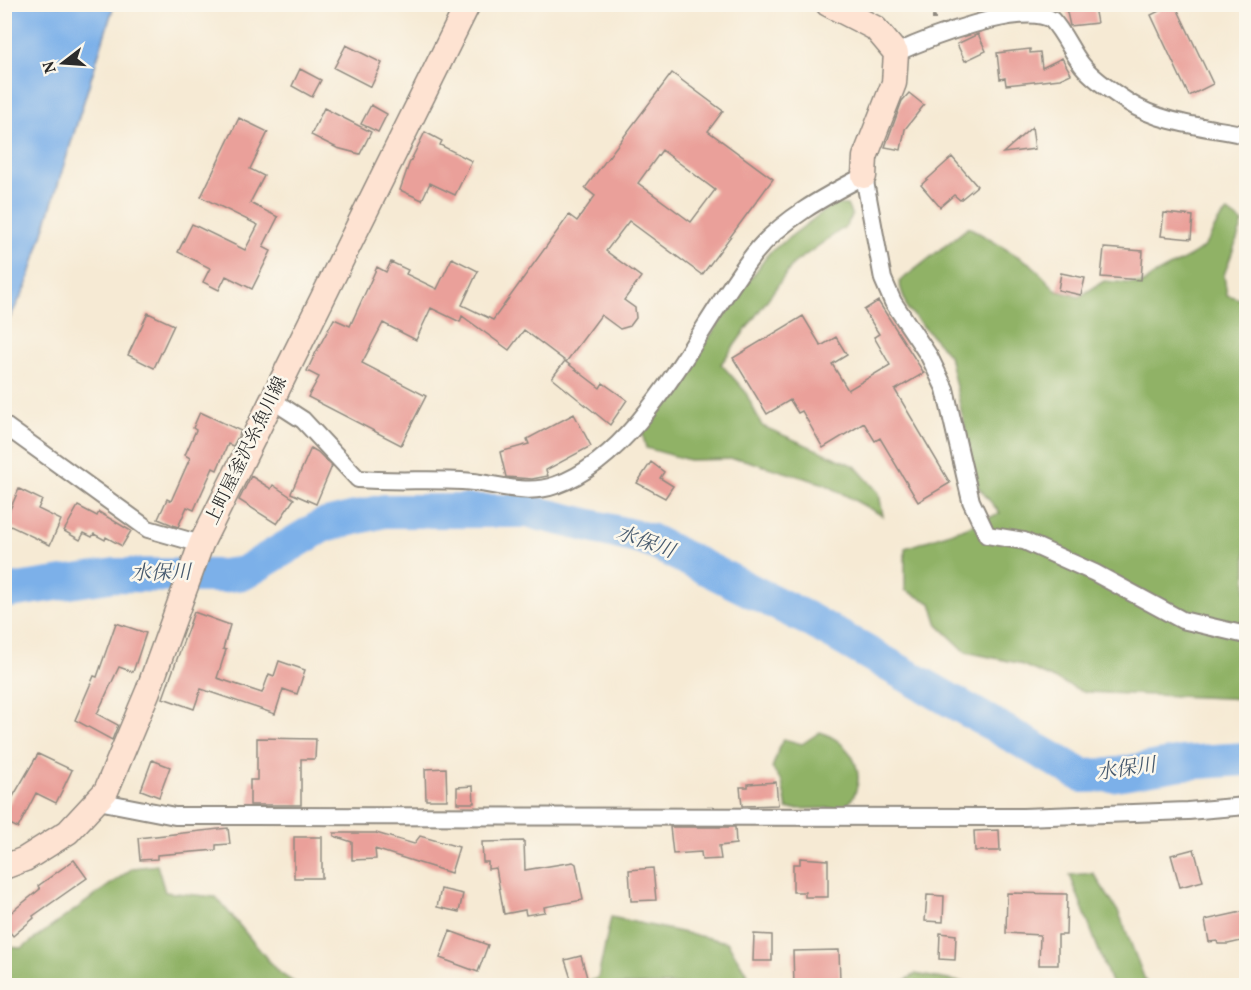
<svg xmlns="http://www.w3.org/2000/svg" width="1251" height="990" viewBox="0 0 1251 990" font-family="Vollkorn,'Noto Serif JP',serif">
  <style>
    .forest { fill: #90b266; stroke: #5e6e48; stroke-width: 1.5 }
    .water { fill: #7cb0e9; stroke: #546e8a; stroke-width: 1.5 }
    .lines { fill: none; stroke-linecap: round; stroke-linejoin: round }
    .river { stroke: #7cb0e9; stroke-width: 34 }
    .building { fill: #eaa09a; fill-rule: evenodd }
    .street-casing { stroke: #908a80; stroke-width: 20 }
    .secondary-casing { stroke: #908a80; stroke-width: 27 }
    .path { stroke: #908a80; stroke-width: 4; stroke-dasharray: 4.5 4.5; stroke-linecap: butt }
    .street { stroke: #fff; stroke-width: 16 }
    .secondary { stroke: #fee3d2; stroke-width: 24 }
    .labels { text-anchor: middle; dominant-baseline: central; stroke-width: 5; stroke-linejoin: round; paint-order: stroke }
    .street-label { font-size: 18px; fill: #2b2b2b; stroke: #fbf7ec }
    .water-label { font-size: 20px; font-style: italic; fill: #475a6e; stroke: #fbf7ec }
  </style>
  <rect width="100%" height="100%" fill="#fbf7ec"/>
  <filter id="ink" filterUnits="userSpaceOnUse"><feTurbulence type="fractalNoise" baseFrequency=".0167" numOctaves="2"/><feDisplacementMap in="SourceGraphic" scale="12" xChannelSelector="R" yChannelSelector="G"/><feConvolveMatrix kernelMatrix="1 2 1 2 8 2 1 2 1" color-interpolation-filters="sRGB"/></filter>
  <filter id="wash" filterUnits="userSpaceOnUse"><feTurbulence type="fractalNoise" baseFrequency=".008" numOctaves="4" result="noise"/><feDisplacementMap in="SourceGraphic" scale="24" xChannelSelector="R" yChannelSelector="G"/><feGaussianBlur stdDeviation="1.35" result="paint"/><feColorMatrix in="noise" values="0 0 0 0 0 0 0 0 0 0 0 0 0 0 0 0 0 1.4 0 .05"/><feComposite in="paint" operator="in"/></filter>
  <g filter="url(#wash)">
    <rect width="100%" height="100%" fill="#f6ead4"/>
    <!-- forest -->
    <path class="forest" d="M833,204L847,205L852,216L846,226L793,264L721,364L745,391L762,426L855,466L879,493L883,516L825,484L741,459L689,460L646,448L642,432L769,253Z
      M1228,212L1243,223L1224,275L1227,295L1246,301V603L1237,642L1246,645V699L1084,692L1018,663L966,652L938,625L931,603L905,590V548L965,528L1000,513L978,487L949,355L907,308L899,282L969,227L1031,264L1057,291L1079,297L1104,281L1142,284C1159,268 1182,264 1200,250C1213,240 1213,221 1228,212Z
      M820,732C854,743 872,779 845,808L787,809L782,782L772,768L783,739L802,744Z
      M157,865L165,892L216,897L278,972L298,985H5V947L22,948L133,868Z
      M1093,873L1119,913L1147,985H1112L1070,875Z
      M611,917L727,942L753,983L760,985H580L598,978Z
      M915,974L977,985H898Z"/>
    <!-- water -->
    <path class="water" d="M5,4L114,5L26,287L5,327Z"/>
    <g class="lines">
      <!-- river -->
      <path class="river" d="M4,592L115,575L222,576L244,573L322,526L384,511H528L649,540L810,620L1083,776L1110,775L1182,763L1246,759"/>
    </g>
    <g id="blocks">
      <!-- building -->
      <path class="building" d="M1065,4H1080L1081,8L1094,7L1097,23L1070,26Z
        M1157,4H1175L1213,84L1189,96L1151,15L1159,11Z
        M978,34L986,51L965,61L957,44Z
        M346,45L382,63L371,87L334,68Z
        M1030,49V53L1040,52L1042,68L1062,58L1071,74L1060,79L1006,85L1005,78L1000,79L997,53Z
        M300,69L321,80L312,97L292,86Z
        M672,73L723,111L708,131L773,179L702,275L629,221L606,251L641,277L624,300L635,308L636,318L630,326L620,329L601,315L566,362L600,388L603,383L627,400L610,425L552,378L565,361L524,330L509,350L462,316L460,322L431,308L416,340L383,323L362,363L426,396L401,445L308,397L319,377L307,371L315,354L334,319L350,326L377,267L386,272L391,262L408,270L406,274L437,289L452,258L478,271L462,305L493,320L569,215L577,221L595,196L585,188ZM662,150L715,190L691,222L638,183Z
        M909,93L924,105L905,129L901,150L885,147L902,101Z
        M371,105L387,114L378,132L361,124Z
        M324,108L371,132L360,154L337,148L311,135Z
        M239,118L268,132L250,169L264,176L250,203L278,217L263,247L271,251L252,289L226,276L219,290L203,282L210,268L178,252L192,224L245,250L258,225L201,197Z
        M1032,127L1035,149L1003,153Z
        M425,132L442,141L440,145L472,161L455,195L430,183L422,200L400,190L409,164Z
        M952,157L977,186L960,200L954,195L940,207L921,185Z
        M1164,213L1193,216L1191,239L1161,236Z
        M1104,248L1143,251L1141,280L1101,277Z
        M1061,273L1085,278L1081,295L1058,290Z
        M878,301L924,373L895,390L950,483L918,502L880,438L875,441L864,423L823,448L802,411L798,413L790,400L767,414L733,358L803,316L821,346L836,337L847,355L832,364L848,390L890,365L874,337L879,334L864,310Z
        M148,313L174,325L154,368L128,355Z
        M200,412L241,431L233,446L228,444L217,470L213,468L194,510L187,507L178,527L158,519L167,499L171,501L190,458L185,455L196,430L193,428Z
        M574,414L591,446L546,470L548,476L532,479L506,477L500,452L529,444L527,439Z
        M311,448L318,452L332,466L316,504L291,493Z
        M651,462L664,472L660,478L673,486L665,498L637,483Z
        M251,476L271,489L273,485L294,499L277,524L239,500Z
        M19,489L42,500L38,509L61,520L50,545L4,523Z
        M78,506L97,516L99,512L131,531L122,546L106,537L105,540L94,534L92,537L84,533L80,540L64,531Z
        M194,612L230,625L223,649L226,650L217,678L262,693L269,674L274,676L279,661L305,670L297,694L283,689L275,714L201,689L194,709L163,698Z
        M116,623L146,633L133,672L119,667L97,714L118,725L112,740L75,720L94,676L97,677Z
        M257,738L316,739L315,759H301V805H250V780H257Z
        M38,754L72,770L56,803L36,793L18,828L4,821V812Z
        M152,760L170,767L159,797L141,790Z
        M446,768L447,800H426L425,769Z
        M776,782L778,805L742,806L740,787H748V784Z
        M473,786L474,803H457V787Z
        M670,827H735L736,844L719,846L721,859L702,860L701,852L673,854Z
        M228,828L230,844L216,845V850L157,855V859L140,860L138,838Z
        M999,830L1000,851H975L974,831Z
        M334,833H376L414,844L420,836L459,847L451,873L375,849L376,859L352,860V842L334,836Z
        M294,837H322V878H294Z
        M524,841L525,870L573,862L576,864L583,900L544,907L545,912L526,915L525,910L504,914L496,868L488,869V862H483L482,842Z
        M1194,849L1203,881L1180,887L1171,855Z
        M800,858L828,860V897H805V892H793V864H800Z
        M74,860L87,878L33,916L34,918L13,936L4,925V918L40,889L38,886Z
        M653,868L656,900L631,901L629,870Z
        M441,889L463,894L459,912L437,907Z
        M1007,893L1067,894L1066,935H1058V965H1039L1040,935L1006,933Z
        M927,895L944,896L943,922L925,921Z
        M1246,911V940L1228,944H1218L1217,941L1209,942L1205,920Z
        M450,931L488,945L478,972L440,958Z
        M940,933L956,935L955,960L939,959Z
        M754,934L772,935V961H753Z
        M839,950L840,981L826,982V986H794L793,951Z
        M581,956L588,981L573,985L565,960Z"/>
    </g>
  </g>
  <g filter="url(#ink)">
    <use href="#blocks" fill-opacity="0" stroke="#908a80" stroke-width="1.5"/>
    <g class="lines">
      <!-- street casing -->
      <g class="street-casing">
        <path id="street" d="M896,53C926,39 1025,0 1052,20C1064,33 1071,51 1082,65C1093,79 1114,93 1128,102C1161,124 1209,127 1246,135
          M272,400L303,420L358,479C393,482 427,479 462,481C494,482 524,497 556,485C643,455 699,324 754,254C781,220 825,196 864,176L883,279L893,302L929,356L945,389L971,501L987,535L1024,541L1095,573L1182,620L1246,635
          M4,425L148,529L201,544
          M98,801L175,816L1023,817L1188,811L1246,806"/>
      </g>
      <!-- secondary casing -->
      <g class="secondary-casing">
        <path id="secondary" d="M828,4L875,28L896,53L894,83L865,157L864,176
          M4,867L25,859L68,832L106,791L148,691L201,544L468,4"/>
      </g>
      <!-- path -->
      <path class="path" d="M934,20V11L939,4"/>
      <!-- street -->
      <use href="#street" class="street"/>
      <!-- secondary -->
      <use href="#secondary" class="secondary"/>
    </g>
  </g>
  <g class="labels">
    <!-- street labels -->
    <g class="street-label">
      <text transform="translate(247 451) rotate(-64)">上町屋釜沢糸魚川線</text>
    </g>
    <!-- water labels -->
    <g class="water-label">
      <text transform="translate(645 543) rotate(20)">水保川</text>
      <text transform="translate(161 574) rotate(-1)">水保川</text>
      <text transform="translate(1126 770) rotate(-8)">水保川</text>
    </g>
  </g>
  <!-- margin -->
  <rect width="1251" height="990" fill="none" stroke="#fbf7ec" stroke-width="24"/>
  <!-- north arrow -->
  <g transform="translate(63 63) rotate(253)" stroke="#fbf7ec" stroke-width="4.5" paint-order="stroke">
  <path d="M0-4.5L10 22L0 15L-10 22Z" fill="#2b2b2b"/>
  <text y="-9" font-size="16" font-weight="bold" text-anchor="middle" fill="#2b2b2b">N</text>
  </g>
</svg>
